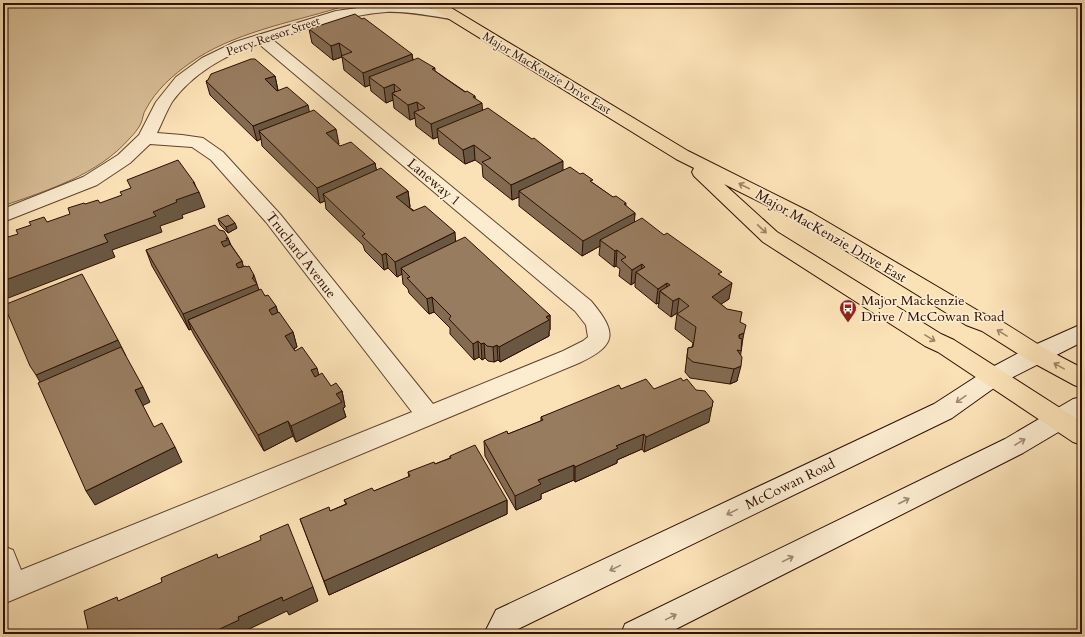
<svg xmlns="http://www.w3.org/2000/svg" width="1085" height="637" viewBox="0 0 1085 637" font-family="Cardo,serif">
  <style>
    .green { fill: #d8be97; stroke: #82664c }
    .lines { fill: none; stroke-linecap: round; stroke-linejoin: round }
    .minor-casing { stroke: #60432e; stroke-width: 2 }
    .secondary-casing { stroke: #2d0e00; stroke-width: 2 }
    .primary-casing { stroke: #2d0e00; stroke-width: 2 }
    .minor { fill: #fcecd0; fill-rule: evenodd }
    .secondary { fill: #fcecd0; fill-rule: evenodd }
    .primary { fill: #fbe2b6; fill-rule: evenodd }
    .wall { fill: #836b52; stroke: #2d0e00 }
    .shaded-wall { fill: #6a5742; stroke: #2d0e00 }
    .building { fill: #987c5f; stroke: #2d0e00 }
    .oneway { stroke: #9e8364 }
    .oneway2 { stroke: #9f8872 }
    .labels { text-anchor: middle; dominant-baseline: central; stroke-width: 3.5; stroke-linejoin: round; paint-order: stroke }
    .far-street-label { font-size: 12px; fill: #2d0e00; stroke: #fcecd0 }
    .street-label { font-size: 14px; fill: #2d0e00; stroke: #fcecd0 }
    .poi-label { font-size: 14px; fill: #2d0e00; stroke: #fcecd0; text-anchor: start }
  </style>
  <rect width="100%" height="100%" fill="#fbe2b6"/>
  <filter id="stains"><feTurbulence type="fractalNoise" baseFrequency=".005" numOctaves="4"/><feColorMatrix values="0 0 0 0 .2 0 0 0 0 .09 0 0 0 0 .02 0 0 0 .5 -.17"/></filter>
  <radialGradient id="worn" r=".72"><stop offset=".6" stop-color="#630" stop-opacity="0"/><stop offset="1" stop-color="#630" stop-opacity=".3"/></radialGradient>
  <!-- green -->
  <path class="green" d="M3,3H349L338,8C289,23 232,33 190,63C173,75 156,90 146,109C143,113 143,119 141,123C139,128 134,134 130,138C98,175 48,190 3,206Z"/>
  <g class="lines">
    <!-- minor casing -->
    <g class="minor-casing">
      <path id="minor" d="M387,4L408,5L451,11L456,12L458,15L456,18L451,19C430,16 408,11 386,12C347,15 310,28 273,40L591,301C617,332 618,345 579,363L3,604V546L13,550L21,570L412,412L266,222L211,160L192,147L150,144L130,163L97,185L3,222V209L83,177L118,155L139,135L156,102L176,77L202,58L235,42L336,11ZM259,44L575,311L586,325L588,337L583,341L563,351L433,404L280,214L223,152L203,138L182,135L157,133C162,123 166,112 172,102C192,74 226,54 259,44Z"/>
    </g>
    <!-- secondary casing -->
    <g class="secondary-casing">
      <path id="secondary" d="M1082,324V342L1001,383L952,418L516,630L514,634H484L496,610L934,404L985,371L1028,348Z
        M1082,397V418L1023,453L666,634H621L625,624L1005,439L1073,399Z"/>
    </g>
    <!-- primary casing -->
    <g class="primary-casing">
      <path id="primary" d="M426,3H443L688,151L812,213L982,313L998,319L1044,348L1082,368V388L1074,385L1028,360L982,331L966,325L798,221L724,184L777,232L941,334L954,340L1082,422V445L1073,442L938,352L925,346L763,242L694,176L692,172L694,168L676,159L428,6Z"/>
    </g>
    <!-- minor -->
    <use href="#minor" class="minor"/>
    <!-- secondary -->
    <use href="#secondary" class="secondary"/>
    <!-- primary -->
    <use href="#primary" class="primary"/>
  </g>
  <!-- wall -->
  <path class="wall" d="M309,29L412,54L413,60L435,68V71L476,99L482,110L563,170L593,183L635,213L634,222L664,235L721,276L729,299L721,304L740,322L742,345L737,381L730,384L690,378L685,372L688,348L692,347L693,343L675,329L677,314V313L671,317L658,307L659,303L656,304L635,287V282L631,285L619,276L620,269L616,266L614,267L599,255L600,246L582,256L519,206V197L512,200L483,177L482,165L475,160L465,164L439,144L438,137L433,139L416,126L415,118L410,120L394,108L393,100L386,103L371,91L370,85L365,87L344,70L342,57L333,60L312,43Z
    M275,76L278,90L309,112L340,146L375,163L376,170L408,191L410,207H409L456,241L550,315V330L549,331V336L500,362L498,360L494,362L488,361L485,358L482,360L479,357L474,360L450,334V328L434,312L429,314L409,293L408,289L403,284L402,274L397,277L388,268L384,270L365,251L363,245L326,209L325,201L320,203L262,146L261,139L257,141L210,95L206,81Z
    M218,219L237,228L228,233L220,225Z
    M219,230L228,238L231,245L242,261L243,267L259,290L276,306L278,313L293,332L297,347L294,349L295,351L319,375L331,386L342,391L345,407L343,408L346,417L296,442L293,436L264,451L194,335L191,329L189,330L152,266L146,250Z
    M621,389H654L709,422L644,452L642,449L617,460V463L575,482L574,480L541,494V499L516,510L485,456L484,441L508,434L541,421V417Z
    M450,456L507,500V514L329,595L300,519L330,511L346,504L344,500L374,491L409,477L408,472L435,464L450,458Z"/>
  <!-- shaded-wall -->
  <path class="shaded-wall" d="M339,43L342,57L333,60L331,46Z
    M412,54L414,68L369,77L370,85L365,87L363,73Z
    M275,76L278,91L269,94L265,79Z
    M394,84L395,96L392,93L393,100L386,103L384,88Z
    M475,96L476,105L482,103L483,118L437,129L438,137L433,139L431,124Z
    M417,102L419,115L414,112L415,118L410,120L408,105Z
    M308,105L311,120L259,131L261,139L257,141L253,126Z
    M336,129L339,144L329,148L326,133Z
    M474,145L475,160L465,164L463,150Z
    M563,161V176L519,191V197L512,200L511,185Z
    M375,163L378,178L323,194L325,201L320,203L317,188Z
    M193,182H194L198,192H199L205,207L182,215L183,218L160,226L162,232L112,250L115,257L3,300V281L104,235L176,200Z
    M408,191L410,207L399,212L396,197Z
    M626,203L625,218L635,213L634,228L600,240V246L582,256L583,241Z
    M235,223L237,228L228,233L226,227Z
    M455,232L456,247L401,268L402,274L397,277L395,262Z
    M226,238H228L233,253L226,258L221,242Z
    M617,250L616,266L614,267L615,251Z
    M386,253L388,268L384,270L382,255Z
    M242,261L246,277L240,279L236,264Z
    M642,264L641,275L636,272L635,282L631,285L632,270Z
    M253,275H254L259,290L188,320L191,329L189,330L183,314L252,278Z
    M667,283L666,296L660,291L659,303L656,304L658,289Z
    M732,283L729,299L709,312L712,297Z
    M432,297L434,312L429,314L427,299Z
    M679,298L677,313L671,317L673,301Z
    M276,306L280,322L273,325L269,310Z
    M550,315V330L549,331V336L500,362L499,347Z
    M293,332L297,347L289,351L285,336Z
    M744,333L741,349L736,350L739,335Z
    M118,340L126,356L45,391L36,375Z
    M478,341L479,357L474,360L473,344Z
    M484,343L485,358L482,360L481,344Z
    M497,345L498,360L494,362L493,347Z
    M741,366L737,381L730,384L734,369Z
    M317,368L321,383L315,386L311,370Z
    M143,387L150,402L142,406L135,390Z
    M342,391L345,407L343,408L346,417L296,442L291,426L336,394Z
    M713,401L709,422L644,452L646,437Z
    M288,421L293,436L264,451L258,435Z
    M644,434L642,449L617,460V463L575,482V467L616,446Z
    M175,447L182,462L95,505L86,491Z
    M574,465V480L541,494V499L516,510L515,496L538,480Z
    M507,500V514L329,595L324,581Z
    M313,587L318,601L289,615L287,611L245,631L246,634H209L238,617L282,597Z"/>
  <!-- building -->
  <path class="building" d="M355,14L362,19L364,18L412,54L363,73L341,56L352,52L339,43L331,46L309,29Z
    M418,58L435,68L432,69L465,92L467,91L475,96L473,97L482,103L431,124L414,112L425,108L417,102L408,105L392,93L401,90L394,84L384,88L369,77Z
    M251,59H255L275,76L265,79L277,91L287,87L308,105L253,126L206,81L208,80L211,74Z
    M488,108L532,139L534,138L563,161L511,185L482,162L491,158L474,145L463,150L437,129Z
    M314,110L336,129L326,133L340,146L351,142L375,163L317,188L259,131Z
    M178,160L194,182H193L199,192L176,200L177,202L153,212L156,216L104,235L108,242L3,281V236L7,234L8,237L18,234L16,230L31,225L29,222L44,217L47,222L70,214L68,208L84,203L85,204L98,200L100,203L122,195L120,192L131,188L127,180Z
    M570,167L580,174L583,173L593,180L590,181L613,197L616,196L626,203L624,204L635,213L583,241L519,191Z
    M381,168L408,191L396,197L413,211L425,206L455,232L395,262L386,253L382,255L362,236L365,234L323,194Z
    M228,215L235,223L226,227L218,219Z
    M642,218L664,235L667,233L722,272L718,274L732,283L712,297L727,309L742,312L740,322L746,325L744,333L739,335V338L742,339L741,351L737,350L742,357L741,366L734,369L693,362L687,357L688,348L693,347L696,327L677,314L689,306L679,298L673,301L660,291L670,285L667,283L658,289L636,272L645,267L642,264L632,270L621,260L626,257L617,250L615,251L600,240Z
    M215,225L219,230L224,231L228,238H226L227,240L221,242L224,247L230,244L242,261L236,264L238,268L246,266L247,267L249,266L254,275H253L254,277L252,278L257,284L183,314L146,250Z
    M465,237L550,315L546,317L549,320L499,347L497,345L493,347L487,346L484,343L481,344L478,341L473,344L449,319L451,316L432,297L427,299L407,278L410,277L401,268Z
    M82,274L118,340L36,375L30,366L4,305Z
    M261,289L265,296L268,295L276,306L269,310L272,315L279,312L293,332L285,336L295,351L302,347L317,368L311,370L315,377L322,373L331,386L336,383L342,391L336,394L342,402L291,426L288,421L258,435L188,320Z
    M121,347L143,387L135,390L154,427L162,423L175,447L86,491L38,383Z
    M681,378L683,381L687,379L696,390L705,391L713,401L712,407L646,437L644,434L616,446L618,448L575,467L574,465L538,480L541,484L515,496L484,441L507,431L508,434L543,420L541,417L619,385L621,389L646,379L654,389Z
    M475,445L507,500L324,581L300,519L329,507L330,511L347,504L344,500L372,488L374,491L410,476L408,472L434,462L435,464L451,458L450,456Z
    M288,524L313,587L283,601L282,597L238,617L239,620L209,634H89L84,611L117,597L118,601L162,582L161,578L217,554L218,558L261,540L260,536Z"/>
  <!-- one-way arrows -->
  <defs><path id="oneway-shaft" d="M-6 0H5M1.5-3L5.5 0L1.5 3" fill="none" stroke-width="1.6" stroke-linecap="round" stroke-linejoin="round"/></defs>
  <g class="oneway">
    <use href="#oneway-shaft" transform="translate(744 186) rotate(-153)"/>
    <use href="#oneway-shaft" transform="translate(762 229) rotate(43)"/>
    <use href="#oneway-shaft" transform="translate(1002 333) rotate(-148)"/>
    <use href="#oneway-shaft" transform="translate(930 338) rotate(31)"/>
    <use href="#oneway-shaft" transform="translate(1059 366) rotate(-151)"/>
  </g>
  <g class="oneway2">
    <use href="#oneway-shaft" transform="translate(961 399) rotate(145)"/>
    <use href="#oneway-shaft" transform="translate(1020 442) rotate(-31)"/>
    <use href="#oneway-shaft" transform="translate(904 501) rotate(-27)"/>
    <use href="#oneway-shaft" transform="translate(732 512) rotate(154)"/>
    <use href="#oneway-shaft" transform="translate(788 559) rotate(-26)"/>
    <use href="#oneway-shaft" transform="translate(615 568) rotate(154)"/>
    <use href="#oneway-shaft" transform="translate(671 617) rotate(-26)"/>
  </g>
  <!-- icons -->
  <defs>
    <g id="bus-pin" transform="scale(0.9)"><path d="M0 17L-7.5 6A9.5 9.5 0 1 1 7.5 6Z" fill="#8f2418" stroke="#fcecd0"/><path d="M-5-6H5V4H4V6H2V4H-2V6H-4V4H-5ZM-3.5-4V0h7V-4ZM-3.5 1.2v1.5H-2V1.2ZM2 1.2v1.5H3.5V1.2Z" fill="#fff"/></g>
  </defs>
  <g fill-rule="evenodd">
    <use href="#bus-pin" x="848" y="308"/>
  </g>
  <g class="labels">
    <!-- far-street labels -->
    <g class="far-street-label">
      <text transform="translate(273 36) rotate(-19)">Percy Reesor Street</text>
      <text transform="translate(547 73) rotate(31)">Major MacKenzie Drive East</text>
    </g>
    <!-- street labels -->
    <g class="street-label">
      <text transform="translate(434 182) rotate(40)">Laneway 1</text>
      <text transform="translate(831 236) rotate(30)">Major MacKenzie Drive East</text>
      <text transform="translate(301 255) rotate(52)">Truchard Avenue</text>
      <text transform="translate(790 484) rotate(-26)">McCowan Road</text>
    </g>
    <!-- poi labels -->
    <g class="poi-label">
      <text x="861" y="300">Major Mackenzie<tspan x="861" dy="16">Drive / McCowan Road</tspan></text>
    </g>
  </g>
  <!-- margin -->
  <rect width="1085" height="637" fill="none" stroke="#fbe2b6" stroke-width="16"/>
  <rect x="4" y="4" width="1077" height="629" fill="none" stroke="#2d0e00" stroke-width="2"/>
  <rect x="8" y="8" width="1069" height="621" fill="none" stroke="#2d0e00"/>
  <rect width="100%" height="100%" filter="url(#stains)"/>
  <rect width="100%" height="100%" fill="url(#worn)"/>
</svg>
